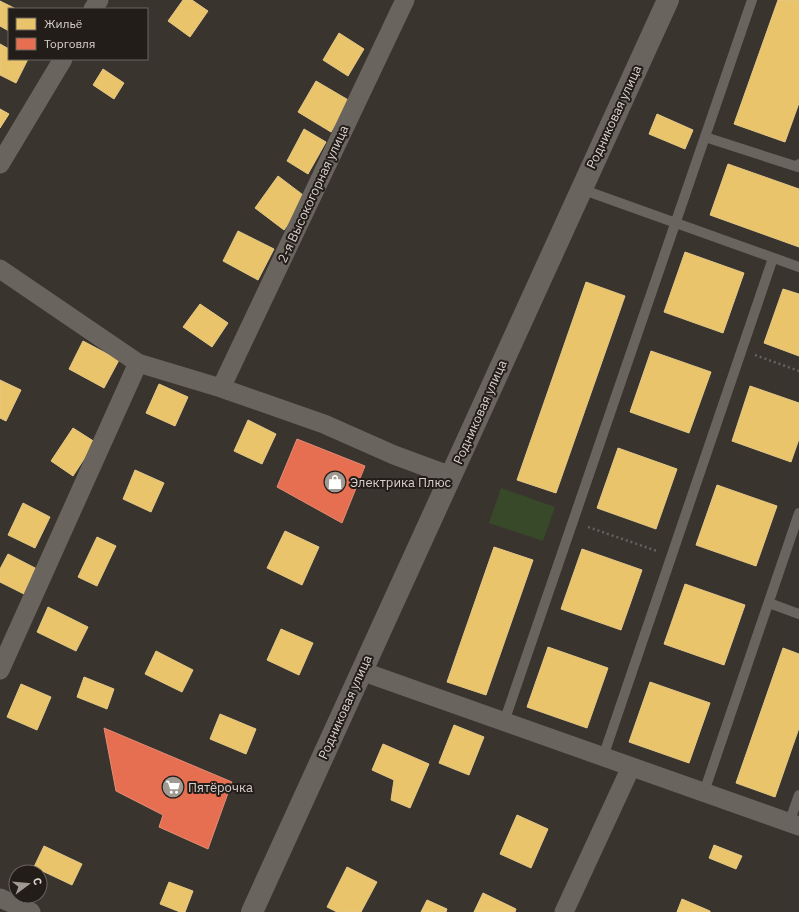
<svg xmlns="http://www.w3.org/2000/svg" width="799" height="912" viewBox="0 0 799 912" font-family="'IBM Plex Sans',sans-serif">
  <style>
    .green { fill: #384929 }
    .homes { fill: #e9c46a; stroke: #e4c887 }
    .shops { fill: #e76f51; stroke: #e28c75 }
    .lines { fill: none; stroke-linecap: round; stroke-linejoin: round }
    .path { stroke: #67625d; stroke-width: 2.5; stroke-dasharray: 2 3; stroke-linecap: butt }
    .service { stroke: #69645e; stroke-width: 10 }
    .minor { stroke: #69645e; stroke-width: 19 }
    .tertiary { stroke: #69645e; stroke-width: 22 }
    .labels { text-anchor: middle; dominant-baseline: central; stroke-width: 4; stroke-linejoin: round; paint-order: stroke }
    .street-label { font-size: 13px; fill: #d8d1ca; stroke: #221d18 }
    .poi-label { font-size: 13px; fill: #d8d1ca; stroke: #221d18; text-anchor: start }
  </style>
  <rect width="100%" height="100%" fill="#3a342e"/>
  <!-- green -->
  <path class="green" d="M501,488L555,507L543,541L489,523Z"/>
  <!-- homes -->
  <path class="homes" d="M183,0H192L208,11L190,37L168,21Z
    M778,0H799V103L785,142L734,124Z
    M0,1L16,9H9V31L0,26Z
    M339,33L364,49L348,76L323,60Z
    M0,44L9,49V59H28L16,83L0,75Z
    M103,69L124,83L114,99L93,85Z
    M316,81L350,101L331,132L298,112Z
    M0,109L9,114L0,128Z
    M657,114L693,130L685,149L649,134Z
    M304,129L326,142L308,174L287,161Z
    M728,164L799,189V247L710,215Z
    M278,176L307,198L284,230L255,208Z
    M238,231L274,249L258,280L223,261Z
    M685,252L744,273L723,333L664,312Z
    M586,282L625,296L556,493L517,480Z
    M783,289L799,294V356L764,343Z
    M200,304L228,323L212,347L183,327Z
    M83,341L119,360L104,388L69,369Z
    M651,351L711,372L689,433L630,412Z
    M0,380L21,390L6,421L0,418Z
    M159,384L188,397L175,426L146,413Z
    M750,386L799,403V439L791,462L732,441Z
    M248,420L276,434L262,464L234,451Z
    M73,428L95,442L73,476L51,461Z
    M618,448L677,469L656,529L597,508Z
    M135,470L164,483L151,512L123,499Z
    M717,485L777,506L756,566L696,545Z
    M23,503L50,517L35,548L8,535Z
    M285,531L319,547L302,585L267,568Z
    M97,537L116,546L97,586L78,577Z
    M494,547L533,560L486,695L447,682Z
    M582,549L642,570L621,630L561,609Z
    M8,554L37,569L24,594L0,582V569Z
    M685,584L745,605L724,665L664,644Z
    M48,607L88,627L76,651L37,632Z
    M281,629L313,643L299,675L267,660Z
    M548,647L608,668L587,728L527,707Z
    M783,648L799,654V728L775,797L736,783Z
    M156,651L193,670L182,692L145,674Z
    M84,677L114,689L107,709L77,697Z
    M650,682L710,703L689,763L629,742Z
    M21,684L51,697L37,730L7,717Z
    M220,714L256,729L246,754L210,739Z
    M454,725L484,737L469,775L439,763Z
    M383,744L429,764L410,808L391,800L394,780L372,770Z
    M517,815L548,829L531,868L500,854Z
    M714,845L742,856L736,869L709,858Z
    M44,846L82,864L72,885L34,867Z
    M347,867L377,882L361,912H337L327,907Z
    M169,882L193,891L185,912H180L160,904Z
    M483,893L516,909L515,912H474Z
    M682,899L710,911V912H677Z
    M427,900L447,909L446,912H421Z"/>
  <!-- shops -->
  <path class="shops" d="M297,439L365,466L342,523L277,487Z
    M104,728L232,782L208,849L159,827L163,815L116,791Z"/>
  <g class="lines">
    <!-- path -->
    <path class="path" d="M755,355L799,371
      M588,527L657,551"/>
    <!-- service -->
    <path class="service" d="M705,137L798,167L799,164
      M581,189L799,267
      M769,603L799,614
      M504,722L752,0
      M603,757L773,258
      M704,792L799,513
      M789,823L799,795"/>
    <!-- minor -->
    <path class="minor" d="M93,9L99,0
      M0,164L63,59
      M0,269L138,363L221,388L324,424L394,455L451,476
      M221,388L405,0
      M0,670L138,363
      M361,671L799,826
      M0,898L31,912
      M564,912L631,767"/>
    <!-- tertiary -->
    <path class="tertiary" d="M252,912L668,0"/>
  </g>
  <!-- icons -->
  <defs>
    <g id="shop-disc" transform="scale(1.15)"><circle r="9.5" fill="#a19a93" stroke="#221d18"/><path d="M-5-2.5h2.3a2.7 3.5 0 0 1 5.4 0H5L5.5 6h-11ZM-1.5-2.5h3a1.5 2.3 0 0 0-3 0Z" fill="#fff"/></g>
    <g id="supermarket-disc" transform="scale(1.15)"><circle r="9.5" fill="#a19a93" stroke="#221d18"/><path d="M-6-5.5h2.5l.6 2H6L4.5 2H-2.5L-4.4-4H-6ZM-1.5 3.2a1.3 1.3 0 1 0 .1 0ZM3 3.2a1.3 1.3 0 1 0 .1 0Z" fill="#fff"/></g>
  </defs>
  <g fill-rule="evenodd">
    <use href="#shop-disc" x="335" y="482"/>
    <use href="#supermarket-disc" x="173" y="787"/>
  </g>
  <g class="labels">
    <!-- street labels -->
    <g class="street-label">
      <text transform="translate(614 117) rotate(-65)">Родниковая улица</text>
      <text transform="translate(313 194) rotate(-65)">2-я Высокогорная улица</text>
      <text transform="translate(480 412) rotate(-66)">Родниковая улица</text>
      <text transform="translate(345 707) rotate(-66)">Родниковая улица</text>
    </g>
    <!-- poi labels -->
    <g class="poi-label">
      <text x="350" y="482">Электрика Плюс</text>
      <text x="188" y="787">Пятёрочка</text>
    </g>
  </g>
  <!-- legend -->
  <rect x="8" y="8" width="140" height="52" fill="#221d18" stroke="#6b655f"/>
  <rect x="16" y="18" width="20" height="12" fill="#e9c46a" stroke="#6b655f"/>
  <text x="44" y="28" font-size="12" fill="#d8d1ca">Жильё</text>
  <rect x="16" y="38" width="20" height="12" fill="#e76f51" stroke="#6b655f"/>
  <text x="44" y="48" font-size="12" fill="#d8d1ca">Торговля</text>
  <!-- north arrow -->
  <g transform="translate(28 884) rotate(74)"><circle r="19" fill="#221d18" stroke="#6b655f"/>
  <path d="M0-3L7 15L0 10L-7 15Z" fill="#a19a93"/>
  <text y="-6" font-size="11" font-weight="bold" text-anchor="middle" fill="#d8d1ca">С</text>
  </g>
</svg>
